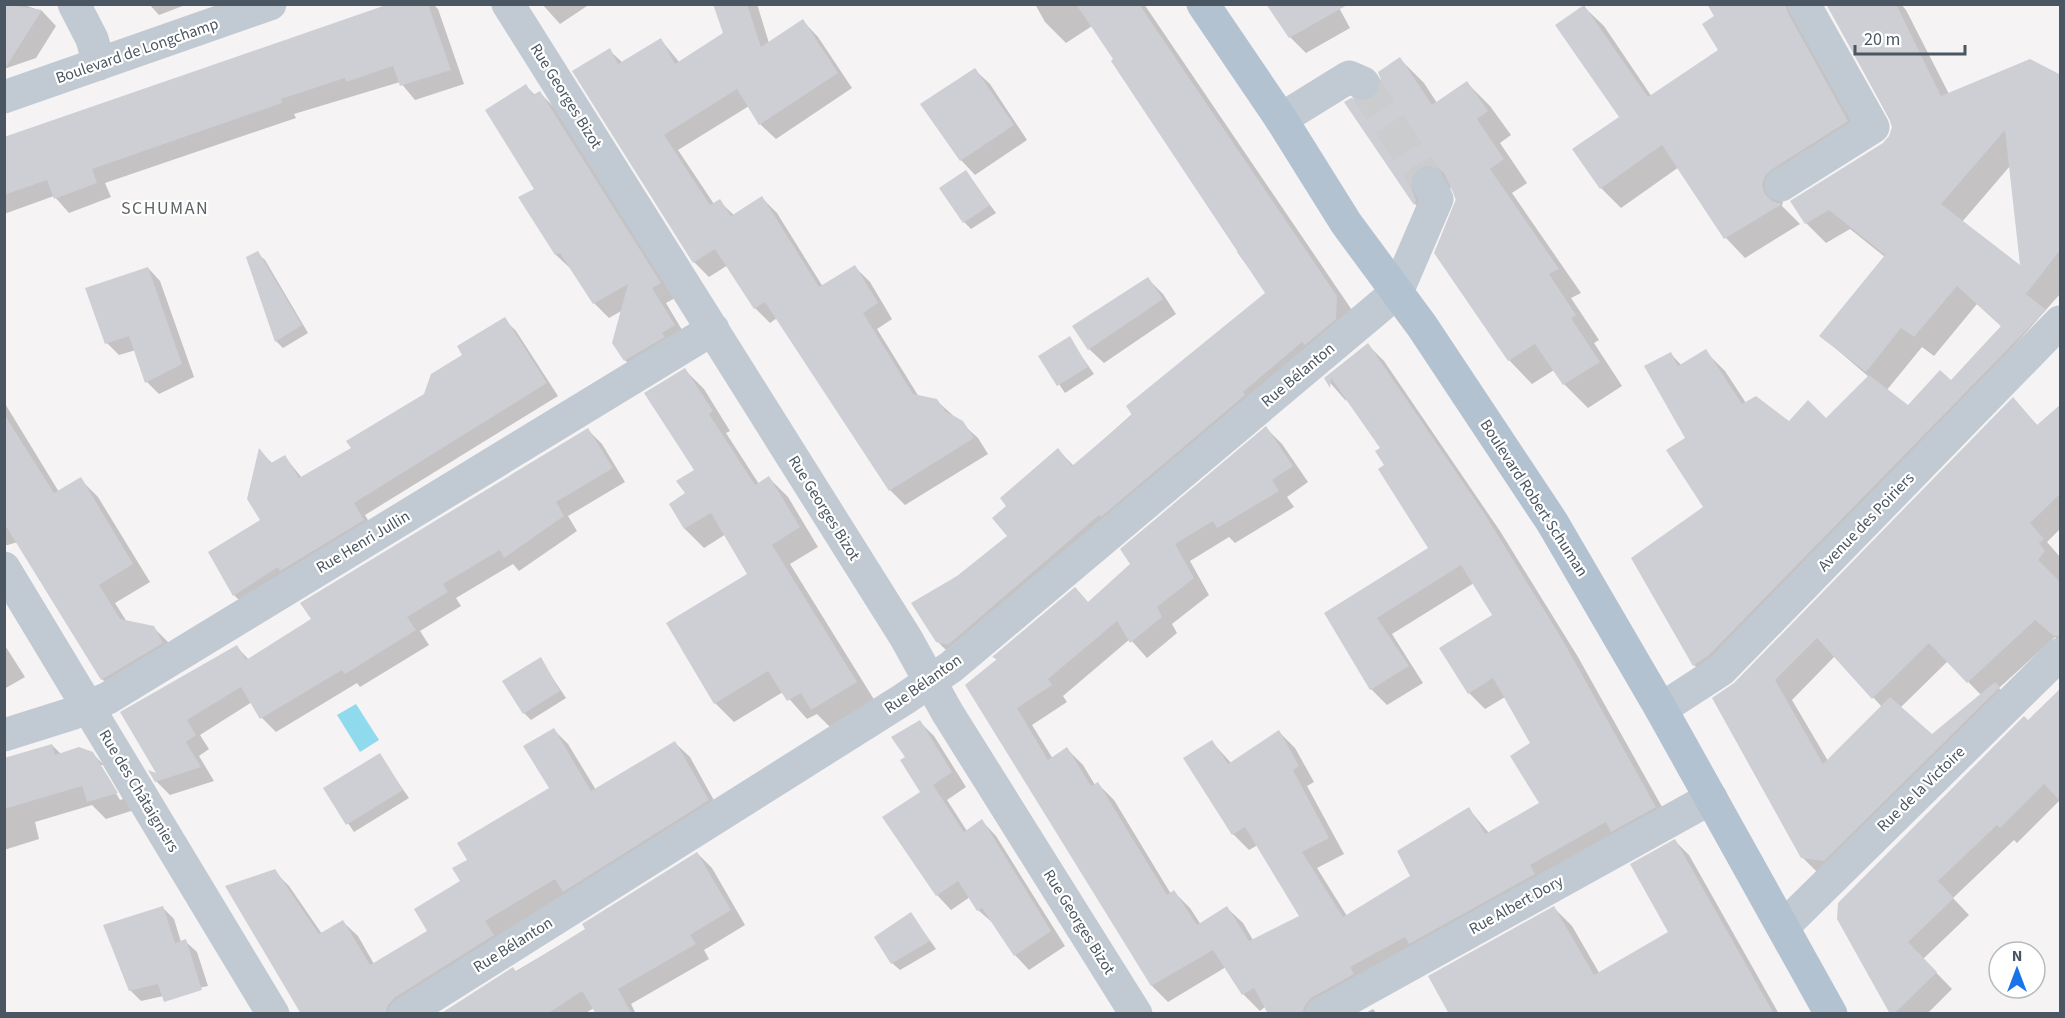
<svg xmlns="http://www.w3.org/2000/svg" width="2065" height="1018" viewBox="0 0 2065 1018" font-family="'Source Sans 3',sans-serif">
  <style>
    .water { fill: #90daee }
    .shadow { fill: #0003; fill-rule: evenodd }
    .building { fill: #cdcfd5; fill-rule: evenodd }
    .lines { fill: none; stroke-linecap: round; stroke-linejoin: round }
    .minor-tunnel { stroke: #caccce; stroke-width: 33; stroke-dasharray: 33 16; stroke-linecap: butt }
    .minor { stroke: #c1cad2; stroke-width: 33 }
    .major { stroke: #b3c2d1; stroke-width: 33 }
    .labels { text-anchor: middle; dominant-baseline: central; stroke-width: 4.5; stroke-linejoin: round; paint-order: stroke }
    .street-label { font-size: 16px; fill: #4a5661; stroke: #fff }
    .neighbourhood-label { font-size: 18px; letter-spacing: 1.5px; fill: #5f6368; stroke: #fff }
  </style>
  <rect width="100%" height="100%" fill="#f5f3f3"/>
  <!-- water -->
  <path class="water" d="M356,704L379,740L360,752L337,715Z"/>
  <!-- shadow -->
  <path class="shadow" d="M4,4H21L42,11L56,26L36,58L4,69Z
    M149,4H188L159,15Z
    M393,4H433L438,9L464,84L415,100L400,82L294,114L296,118L105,183L111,197L69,213L54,196L4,214V138Z
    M542,4H590L560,24Z
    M714,4H757L769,43L803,21L818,37L852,88L776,139L760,124L749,106L678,150L714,204L719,201L735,216L762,198L777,213L823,287L855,267L870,282L892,319L877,329L919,397L937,401L978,438L988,454L905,505L890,490L777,318L770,323L755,308L728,265L709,277L694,262L609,50L623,63L661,40L680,63L724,33Z
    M1035,4H1144L1358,319L958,662L937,641L958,577L1009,536L1008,506L1058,450L1074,466L1267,293L1237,252L1241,250L1092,26L1066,43L1045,22Z
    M1337,4L1350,28L1306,53L1290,37Z
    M1708,4H1824L1814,7L1867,141L1784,196L1782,206L1800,224L1745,258L1726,238L1679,167L1621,208L1601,188L1574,149L1621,118L1584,7L1604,26L1652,97L1720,51L1716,17Z
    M1824,4H1901L1906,10L1949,94L2060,78V294L1714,685L1694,665L1705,507L1687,439L1671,354L1682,366L1705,351L1725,371L1746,403L1789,423L1826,420L1869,377L1821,336L1885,257L1850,229L1826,243L1806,223L1891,136L1893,126L1828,5ZM2010,166L2022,268L1962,222ZM1977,304L2002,327L1951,382L1908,407L1886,391L1922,347L1934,356Z
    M1400,59L1424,83L1437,103L1467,83L1490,106L1511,135L1500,143L1527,183L1512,193L1581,293L1571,298L1599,340L1594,343L1622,386L1588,408L1564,384L1554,370L1532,384L1509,360L1452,188L1443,190L1438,227L1415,204L1346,102L1365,103L1376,99Z
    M975,70L990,84L1027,140L975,175L961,160Z
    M526,86L536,96L540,93L555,108L675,298L666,303L688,340L640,375L625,360L614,343L623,310L609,318L594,303L571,269L556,255L521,198L536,190Z
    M966,172L996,213L971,229L964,222Z
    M257,253L265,260L308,333L283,348L276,341Z
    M148,268L160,281L194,377L159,394L147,382L136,350L119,355L107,343Z
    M1148,279L1163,294L1176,314L1104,363L1089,349Z
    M504,319L516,331L558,396L365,515L375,532L246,607L234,595L210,553L262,521L260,451L273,464L285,457L302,478L353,449L426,395Z
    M1069,338L1094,374L1065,393L1040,356Z
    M1368,345L1384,361L1500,531L1578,657L1671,823L1331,1014H1270L1266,1006L1260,1011L1244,995L1226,967L1168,1002L1152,986L967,686L997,660L994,657L1089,603L1132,565L1266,428L1282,444L1308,482L1287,497L1294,507L1235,543L1229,537L1190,561L1209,595L1172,624L1177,633L1147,658L1130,639L1063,696L1067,702L1032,725L1053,759L1067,749L1083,765L1095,785L1098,784L1114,800L1171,894L1174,892L1190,908L1201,925L1227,908L1243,923L1253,940L1301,917L1258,845L1249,850L1233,834L1212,742L1232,764L1279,732L1295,748L1314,782L1307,786L1344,854L1317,868L1347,916L1412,877L1468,808L1489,833L1541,804L1532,743L1505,697L1485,709L1469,693L1494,616L1474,583L1392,634L1423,683L1387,705L1371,689L1326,614L1430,548L1386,465L1382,449L1346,398V401L1326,378Z
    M685,370L704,389L730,431L726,433L759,484L769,478L788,497L818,547L790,564L875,701L831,728L817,714L807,719L783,692L734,722L715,703L749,574L726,534L704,548L685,529L671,504L687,494L696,470Z
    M2013,399L2038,426L2060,406V529L2047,542L2060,557V642L2055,637L1999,688L2013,702L1821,876L1802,857L1735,684ZM1835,656L1882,707L1828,761L1792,700ZM1948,661L1981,695L1932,736L1900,708Z
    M4,402L59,492L80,479L98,497L150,582L115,603L127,622L153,627L171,645L120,697L102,679L18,542L4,546Z
    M588,430L602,444L625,482L568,516L577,531L519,571L513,564L456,598L461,606L420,631L429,645L360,687L357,683L276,732L262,718L252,702L200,735L209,749L199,756L214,781L170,795L156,781L159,775L122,713L237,647L249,660L313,620Z
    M4,644L25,677L4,689Z
    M540,659L566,698L531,720L524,713Z
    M2028,721L2060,800L2017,843L2014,840L1953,898L1969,915L1923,959L1952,989L1927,1014H1891L1838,919Z
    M920,722L934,736L966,787L947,800L967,831L982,821L996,836L1065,946L1029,970L1015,955L994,924L978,910L970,897L951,910L937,895L922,793L907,757Z
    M554,730L568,744L596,790L675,743L690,757L722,815L408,1014H303L274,871L289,886L322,934L343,922L358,936L374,964L429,931L462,881L469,861L551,788Z
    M52,745L61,754L92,753L110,771L134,810L106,819L92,805L35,822L39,839L4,850V760ZM99,765H103L123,799L120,800Z
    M379,755L409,798L354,832L325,789Z
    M1675,841L1689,855L1779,1014H1631L1671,933Z
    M697,853L712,868L745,925L704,950L709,959L631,1004L636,1014H597L594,1008L584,1014H443L587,929Z
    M162,907L174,919L181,942L185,941L197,952L208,986L141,1001L130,990Z
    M1554,908L1572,926L1623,1014H1451Z
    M911,914L936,949L900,970L892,963Z
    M1373,1009L1377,1014H1364Z"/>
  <!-- building -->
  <path class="building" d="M4,4L42,10L4,70Z
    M389,4H428L451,70L400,86L393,66L346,82L345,78L281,99L282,103L92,169L97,183L54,199L47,180L4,195V137Z
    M713,4H747L761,47L803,19L838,73L759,125L737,89L664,135L710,205L720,199L731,216L762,196L819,287L855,265L878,303L863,313L913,394L937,399L945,411L963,421L974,438L889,491L765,302L754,309L715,249L693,263L572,71L610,48L618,64L661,38L675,64L723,33Z
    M1076,4H1139L1337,296L1336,319L1305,345L1302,342L1243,392L1245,395L1101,517L1099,515L948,645L936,642L911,603L957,576L1007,536L992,518L1006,506L1000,498L1058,448L1072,466L1132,415L1126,406L1265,293L1111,61L1113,59Z
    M1266,4H1349L1289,38Z
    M1707,4H1785L1788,13L1848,121L1771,170L1765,176L1762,185L1765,194L1772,201L1782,204L1724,239L1662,145L1600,189L1572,149L1619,117L1555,25L1584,5L1648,97L1718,50L1702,24L1714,16Z
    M1826,4H1896L1941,96L2030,59L2061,75V249L2026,294L2046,310L1709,655L1693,666L1631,558L1703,507L1666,450L1685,438L1644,366L1671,352L1678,366L1706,349L1742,404L1756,396L1789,421L1808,400L1826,418L1869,375L1908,405L1940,370L1951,380L2001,326L1957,286L1914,337L1901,328L1866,372L1819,336L1885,255L1829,210L1805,224L1790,201L1883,143L1889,136L1892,127L1889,118ZM2005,130L2020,265L1941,204Z
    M1400,57L1432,105L1467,81L1488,111L1477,119L1504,159L1490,169L1559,269L1549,274L1576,315L1571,318L1600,362L1563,385L1535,344L1508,361L1434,253L1456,199L1444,173L1437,167L1428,164L1418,167L1412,173L1409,183L1416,200L1414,205L1344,102L1351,98L1365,102L1375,98L1380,90L1381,80L1378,72Z
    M975,68L1014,125L960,161L920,104Z
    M526,84L533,95L540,91L661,283L652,288L675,325L662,333L665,337L624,361L612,343L628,284L593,304L560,253L555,255L518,197L534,189L485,110Z
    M966,170L990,205L963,223L939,188Z
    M258,251L302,325L275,342L246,257Z
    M148,267L182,364L145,383L129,336L105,344L85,288Z
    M1148,277L1163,299L1088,350L1072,326Z
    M505,317L547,383L354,503L364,520L280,571L278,567L233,596L208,552L260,520L247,499L259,448L271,463L285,455L299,478L351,448L346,441L424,394L431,374L462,355L457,346Z
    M1070,336L1088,367L1057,386L1038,356Z
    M1368,343L1484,513L1562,639L1656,807L1611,832L1606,822L1530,865L1535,874L1409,944L1405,937L1350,967L1354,974L1311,998L1305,1005L1302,1014H1268L1254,988L1242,995L1213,950L1151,986L965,685L997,659L992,657L1075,587L1088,602L1130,564L1120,549L1266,426L1293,466L1272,480L1279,491L1217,528L1213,521L1175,544L1194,578L1157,607L1162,617L1130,643L1117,621L1048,679L1052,685L1017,708L1048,760L1067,747L1091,786L1098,782L1167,895L1174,890L1197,925L1227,906L1249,941L1299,916L1245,827L1232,835L1183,758L1212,740L1228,764L1279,730L1299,766L1293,770L1329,838L1302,852L1343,917L1410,876L1397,851L1469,807L1485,834L1539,803L1510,756L1530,743L1493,678L1468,694L1439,648L1492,615L1461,565L1377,618L1409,666L1370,690L1324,613L1428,548L1378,469L1384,465L1375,451L1380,448L1331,378L1330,388L1324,378Z
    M685,368L713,411L709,414L755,485L769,476L800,527L772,545L857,682L811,710L801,693L787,701L768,671L714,704L666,623L747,574L711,513L684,529L669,504L685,493L676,481L694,470L644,393Z
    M2013,397L2037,425L2061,404V493L2030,523L2044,539L2039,543L2045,551L2038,560L2061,583V636H2054L2035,620L1967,683L1929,643L1872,699L1817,638L1775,680L1823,764L1890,697L1932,734L1995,682L2000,687L1824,861L1801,858L1712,698L1734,683Z
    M4,414L54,493L81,477L133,564L99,585L120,619L154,626L163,643L101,680L4,523Z
    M588,428L613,468L556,502L564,516L504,558L500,550L443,584L448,592L407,617L416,630L345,674L342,670L260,719L241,687L187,720L196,735L186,742L201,767L155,782L148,770L156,773L120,712L237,645L246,660L311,619L300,603Z
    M541,657L560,691L523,714L502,681Z
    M2061,688V802L2044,784L2000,828L1997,825L1938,881L1954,898L1908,942L1937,972L1894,1014H1890L1837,919L1838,903L2024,716L2028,720Z
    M920,720L952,772L933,785L964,832L982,819L1051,931L1014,956L982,908L977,911L958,881L936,896L882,817L920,792L900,760L905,757L891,737Z
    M554,728L591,791L675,741L709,800L563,892L555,879L485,921L494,935L394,998L388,1005L385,1014H301L225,886L275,869L319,934L343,920L370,965L427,931L414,909L460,881L452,868L467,860L457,843L549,788L523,746Z
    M52,744L55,755L79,747L93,752L118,793L87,802L82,786L4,809V758Z
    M380,753L403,790L346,825L323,788Z
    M1675,839L1774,1014H1449L1428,976L1554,906L1594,975L1668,932L1630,864Z
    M697,852L731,910L690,935L696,944L618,989L632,1014H596L582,991L547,1014H440L513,967L516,972L585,929L582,924Z
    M163,906L175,943L186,939L202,990L164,1002L158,984L129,991L103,925Z
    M911,912L930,941L891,964L874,937Z"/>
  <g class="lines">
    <!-- minor-tunnel -->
    <path class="minor-tunnel" d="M1363,83L1428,183"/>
    <!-- minor -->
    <path class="minor" d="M74,4L92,39L99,64
      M508,4L906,638L947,712L1136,1014
      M4,97L270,4
      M1281,119L1349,77L1363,83
      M1781,185L1873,127L1804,4
      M4,568L273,1014
      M1661,709L1721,670L2060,322
      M4,735L74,713L108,698L713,329
      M1784,926L2060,654
      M404,1014L904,699L951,667L1397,292L1437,199L1428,183
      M1321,1014L1711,798"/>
    <!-- major -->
    <path class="major" d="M1203,4L1281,119L1346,223L1422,326L1552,522L1661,709L1831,1014"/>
  </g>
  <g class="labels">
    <!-- street labels -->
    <g class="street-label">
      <text transform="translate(137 51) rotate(-19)">Boulevard de Longchamp</text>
      <text transform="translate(566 96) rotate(58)">Rue Georges Bizot</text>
      <text transform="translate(1298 375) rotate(-40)">Rue Bélanton</text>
      <text transform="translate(1534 498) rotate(57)">Boulevard Robert Schuman</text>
      <text transform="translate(824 508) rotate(58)">Rue Georges Bizot</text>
      <text transform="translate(1866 522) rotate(-46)">Avenue des Poiriers</text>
      <text transform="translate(363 542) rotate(-31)">Rue Henri Jullin</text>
      <text transform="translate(923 684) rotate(-35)">Rue Bélanton</text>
      <text transform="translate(1921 789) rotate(-44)">Rue de la Victoire</text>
      <text transform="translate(139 791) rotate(59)">Rue des Châtaigniers</text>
      <text transform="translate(1516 905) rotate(-29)">Rue Albert Dory</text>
      <text transform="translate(1079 922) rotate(58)">Rue Georges Bizot</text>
      <text transform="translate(513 945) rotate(-32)">Rue Bélanton</text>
    </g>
    <!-- neighbourhood labels -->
    <g class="neighbourhood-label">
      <text x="165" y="208">SCHUMAN</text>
    </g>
  </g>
  <!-- border -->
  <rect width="2065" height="1018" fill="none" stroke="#4a5661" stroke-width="12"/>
  <!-- north arrow -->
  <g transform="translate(2017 970)"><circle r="28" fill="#ffffff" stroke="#b7bbc0" stroke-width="1.5"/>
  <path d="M0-4.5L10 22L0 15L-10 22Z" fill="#1a73e8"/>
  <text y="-9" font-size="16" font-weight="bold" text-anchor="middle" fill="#4a5661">N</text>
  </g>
  <!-- scale -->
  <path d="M1855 45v9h110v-9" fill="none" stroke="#4a5661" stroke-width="3"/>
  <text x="1864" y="45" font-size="18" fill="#4a5661" stroke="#ffffff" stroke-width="4.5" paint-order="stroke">20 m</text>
</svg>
